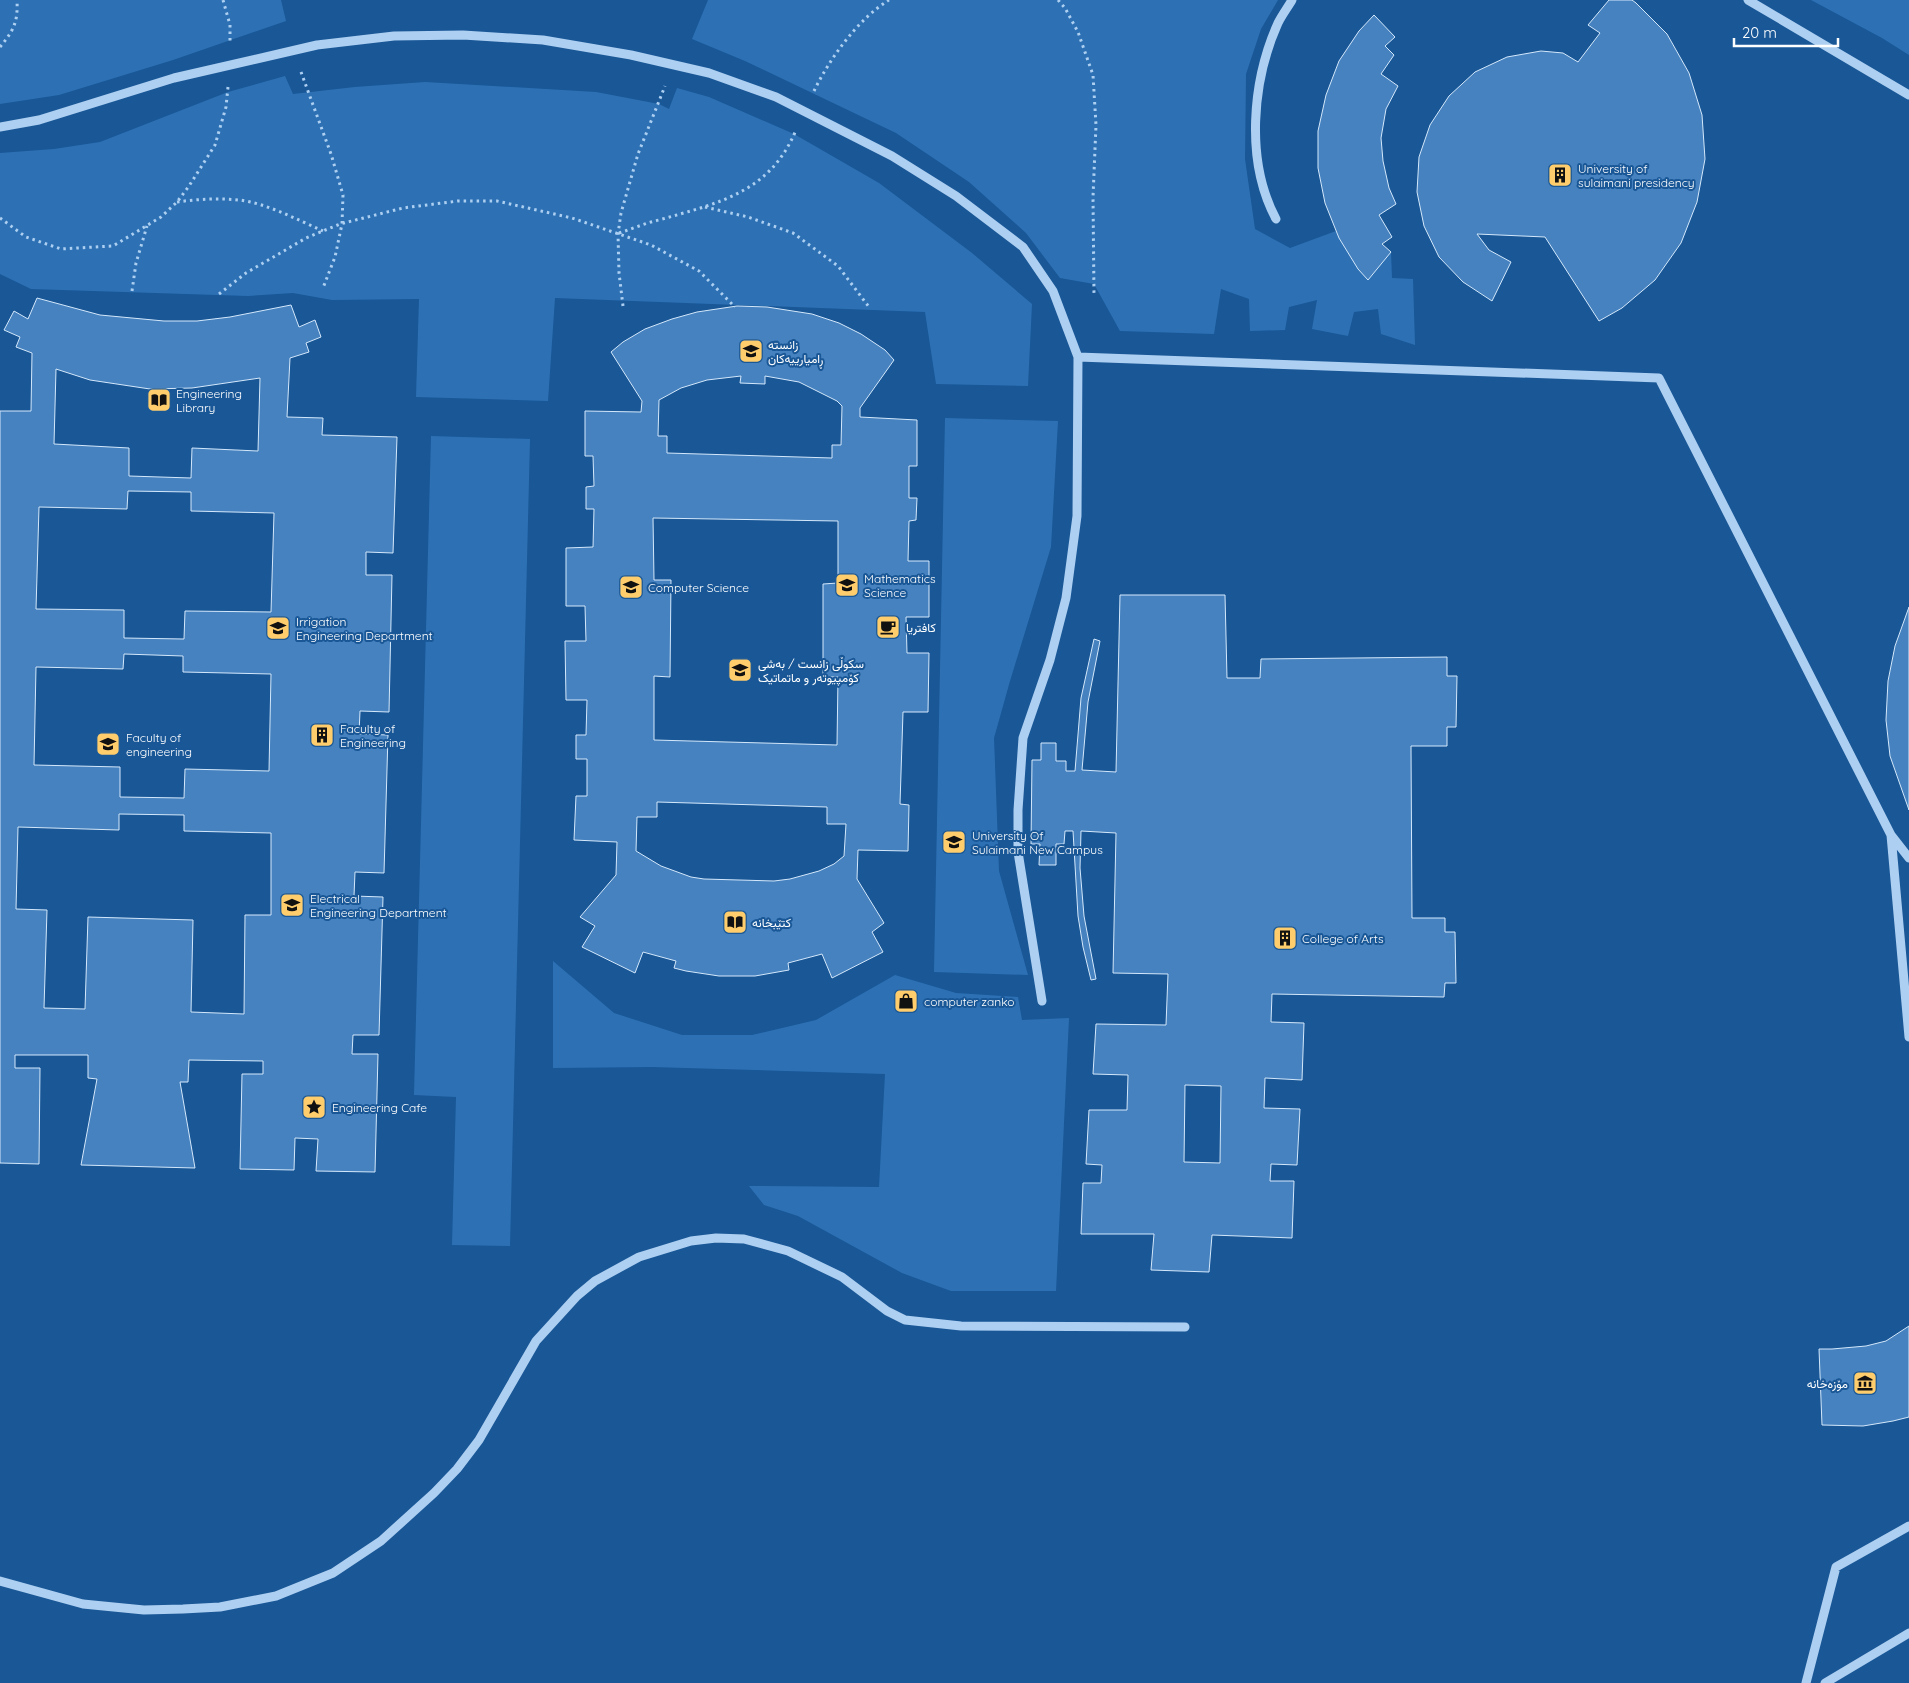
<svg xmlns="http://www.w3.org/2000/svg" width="1909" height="1683" viewBox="0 0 1909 1683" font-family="Quicksand,Vazirmatn,sans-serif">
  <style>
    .green { fill: #2d71b4 }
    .building { fill: #4682bf; stroke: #d4e8fb; fill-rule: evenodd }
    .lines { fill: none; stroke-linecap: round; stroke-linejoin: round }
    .path { stroke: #adcff1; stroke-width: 3; stroke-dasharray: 2.5 4; stroke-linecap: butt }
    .minor { stroke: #adcff1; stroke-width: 9 }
    .labels { text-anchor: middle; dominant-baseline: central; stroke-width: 4; stroke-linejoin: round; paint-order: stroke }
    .poi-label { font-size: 12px; fill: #fff; stroke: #195797; text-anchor: start }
  </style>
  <rect width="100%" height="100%" fill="#195797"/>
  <!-- green -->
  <path class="green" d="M0,0H281L286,21L173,60L59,95L0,104Z
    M708,0H1278L1261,29L1246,74L1245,159L1255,229L1290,248L1336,231L1358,269L1391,252L1392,278L1413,279L1415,345L1381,334L1378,309L1354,312L1348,336L1312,329L1317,300L1289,307L1285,330L1250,331L1249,299L1221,289L1214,334L1120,331L1094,284L1060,278L1026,233L969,182L896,133L745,61L692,39Z
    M1811,0H1909V55L1882,38Z
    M285,76L293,94L355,87L425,82L596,92L659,104L669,109L677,88L709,97L794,134L879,183L972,253L1032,304L1028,386L936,384L925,312L555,298L548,401L416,397L419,299L332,300L293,293L248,296L31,289L0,274V153L54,149L100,142L228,92Z
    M945,418L1058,421L1051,547L1010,681L994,738L999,871L1028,975L934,972Z
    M431,436L530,439L510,1246L452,1245L456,1097L414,1095Z
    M553,961L614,1013L682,1035H752L816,1020L895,975L956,993L1018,997L1022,1020L1069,1018L1056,1291H951L902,1273L798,1216L764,1205L749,1186L879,1187L885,1074L652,1067L553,1068Z"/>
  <!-- building -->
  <path class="building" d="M1609,0H1632L1636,3L1667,34L1689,73L1702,115L1705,159L1697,202L1681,243L1655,280L1622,308L1599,321L1545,237L1477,234L1489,250L1511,262L1492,301L1463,282L1439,257L1424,226L1417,192L1419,157L1430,125L1449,96L1475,72L1507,57L1541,51L1563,53L1578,62L1600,33L1588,25Z
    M1374,15L1395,37L1385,46L1394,55L1381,74L1398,86L1386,109L1381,138L1383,161L1389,188L1396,204L1379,215L1392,237L1382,244L1391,252L1368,280L1358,269L1339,238L1325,203L1318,168V131L1326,95L1339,61L1359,31Z
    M37,298L100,315L164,321H197L230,317L291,305L299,327L315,320L321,337L306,343L309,352L290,358L287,417L323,418L322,435L397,437L393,553L366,552V575H392L389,712L360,711L359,734L388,735L384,873L355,872L354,896L383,897L379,1035H353L352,1054H378L375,1172L316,1171L318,1139L295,1138L294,1170L240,1169L242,1074H263V1061L189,1060L188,1082H180L195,1168L81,1165L97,1079L88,1078V1055H15V1068H40L39,1164L0,1163V411H31L32,353L16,347L20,337L4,330L14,311L28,319ZM56,369L90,380L150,389L192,388L260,378L258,451L192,448L191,478L129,476V448L54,444ZM128,491L191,492V511L274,513L271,612L185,611L184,639L124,638V610L36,609L39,507L127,509ZM124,654L183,656V672L271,674L269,771L185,769L184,798L120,797V767L34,765L36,667L123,669ZM119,814L184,815V831L271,833V915H245L244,1014L191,1012L193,920L88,917L85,1009L44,1008L47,910L16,909L18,827L119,830Z
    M737,306L767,307L812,314L839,323L861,334L885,350L894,360L860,408V417L917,420V466H909V498H917L916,520L909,521L908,561H929V617H906L907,653H929L928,712H903L900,804L909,805L908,851L858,850L857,879L884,923L872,932L883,952L832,978L822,954L788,963L789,970L755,976H719L686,971L674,968L676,961L643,952L635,973L582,947L595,926L580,917L616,875L617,842L574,840L576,796H587V759H576V735H586L587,700H566L565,641H586L585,606H566V548L593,547L594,509H586V487L594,486L593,456H585V411L641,412L642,401L611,352L623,342L645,329L672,319L697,312ZM741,376L740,383L765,384V376L799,382L837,401L842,406L841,445H832V458L667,453V436H658L659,400L681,388L707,380ZM653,518L838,521V583L823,584V677H838L837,745L654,740V676L670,677L671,580H654ZM657,802L827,807V824H846L844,856L834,864L819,871L790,879L774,881L704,879L691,877L661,866L636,851L637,817H657Z
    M1120,595H1225L1227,678H1260L1261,659L1447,657V676H1457L1456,727H1447V746H1411L1412,918H1445V932H1455L1456,983H1445L1444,997L1272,994L1271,1022L1304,1023L1302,1080L1265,1078L1264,1108L1300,1109L1297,1165L1271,1164L1270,1181H1294L1292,1238L1212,1235L1209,1272L1151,1270L1154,1234H1081L1083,1183H1101L1102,1165L1086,1164L1089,1110H1127L1128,1075L1093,1074L1096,1024L1166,1025L1168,974L1113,973L1116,833L1081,831L1080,868L1084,916L1096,979L1091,980L1083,947L1078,916L1073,831H1065L1064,844H1056V865H1039L1040,844H1031L1032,760H1041V743H1056V761H1066V771H1075L1081,698L1094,639L1100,641L1088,702L1082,770L1116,772ZM1185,1085L1221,1086L1220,1163L1184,1162Z
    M1909,607V810L1890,756L1886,720L1888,681L1895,646Z
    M1909,1326V1417L1893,1421L1863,1426L1822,1425L1819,1349H1832L1866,1346L1886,1341Z"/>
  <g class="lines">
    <!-- path -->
    <path class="path" d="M223,0L230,25V43
      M1058,0L1065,8L1078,32L1093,75L1096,125L1093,197L1094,295
      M0,47C14,30 18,22 17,0
      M301,72L331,154L343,195L342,224L335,257L323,288
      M814,91C830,58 858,19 889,0
      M177,202C198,199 219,198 239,200C266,203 298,220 323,231
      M705,207L748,217L793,233L838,266L869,307
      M0,218L26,237L61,249L113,246L161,217L177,202L189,186L215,145L226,107L228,87
      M619,233C632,229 645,223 659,220C718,203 770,193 796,130
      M132,291L136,263L147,226
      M219,294L246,273L306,238L340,224L403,208L458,201H497L572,218L651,245L699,271L735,307
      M623,306L619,273L618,234L621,213L638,154L665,86"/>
    <!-- minor -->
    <path class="minor" d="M1748,0L1909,95
      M0,127L39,120L174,78L317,45L394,36L463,35L543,40L631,55L709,73L776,97L892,156L956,196L1023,247L1053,291L1078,357L1077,516L1066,598L1050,660L1023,738L1018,810V852L1042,1001
      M1276,219C1245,161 1252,81 1278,23C1282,15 1288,7 1292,0
      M1078,357L1659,378L1891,835L1909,858
      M1891,835L1909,1037
      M0,1581L83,1604L144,1610L183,1609L220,1607L276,1596L333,1573L381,1541L434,1493L457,1469L479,1440L536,1341L577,1296L595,1281L639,1257L691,1241L716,1238L744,1239L788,1251L842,1277L887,1311L905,1320L961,1326L1185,1327
      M1806,1683L1836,1567L1909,1526
      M1825,1683L1909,1633"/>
  </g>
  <!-- icons -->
  <defs>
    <g id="building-square" transform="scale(1.25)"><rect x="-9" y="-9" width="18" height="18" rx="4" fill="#ffcd6c" stroke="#195797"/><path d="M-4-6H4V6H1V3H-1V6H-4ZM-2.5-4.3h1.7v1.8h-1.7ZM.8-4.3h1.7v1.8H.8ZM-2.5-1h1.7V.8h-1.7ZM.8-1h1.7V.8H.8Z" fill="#111"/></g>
    <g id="university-square" transform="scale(1.25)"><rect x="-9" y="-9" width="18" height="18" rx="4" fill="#ffcd6c" stroke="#195797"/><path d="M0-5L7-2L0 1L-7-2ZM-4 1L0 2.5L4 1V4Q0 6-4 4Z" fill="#111"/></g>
    <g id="library-square" transform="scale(1.25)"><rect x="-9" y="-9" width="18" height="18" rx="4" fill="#ffcd6c" stroke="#195797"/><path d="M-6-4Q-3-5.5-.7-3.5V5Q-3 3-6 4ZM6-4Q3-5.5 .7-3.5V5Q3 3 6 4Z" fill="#111"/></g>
    <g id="cafe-square" transform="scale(1.25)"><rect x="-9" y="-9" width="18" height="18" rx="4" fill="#ffcd6c" stroke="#195797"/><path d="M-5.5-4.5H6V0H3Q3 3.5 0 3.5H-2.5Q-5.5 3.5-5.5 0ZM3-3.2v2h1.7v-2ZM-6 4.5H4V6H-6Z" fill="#111"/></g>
    <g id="shop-square" transform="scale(1.25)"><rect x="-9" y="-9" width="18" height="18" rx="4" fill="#ffcd6c" stroke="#195797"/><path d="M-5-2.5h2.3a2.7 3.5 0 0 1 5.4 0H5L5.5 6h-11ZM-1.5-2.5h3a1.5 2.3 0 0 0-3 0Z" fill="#111"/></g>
    <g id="sight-square" transform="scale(1.25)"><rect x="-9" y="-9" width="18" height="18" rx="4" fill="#ffcd6c" stroke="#195797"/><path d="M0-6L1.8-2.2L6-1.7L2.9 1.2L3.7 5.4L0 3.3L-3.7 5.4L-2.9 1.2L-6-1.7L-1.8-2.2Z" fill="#111"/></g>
    <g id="museum-square" transform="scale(1.25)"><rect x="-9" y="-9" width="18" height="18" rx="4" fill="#ffcd6c" stroke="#195797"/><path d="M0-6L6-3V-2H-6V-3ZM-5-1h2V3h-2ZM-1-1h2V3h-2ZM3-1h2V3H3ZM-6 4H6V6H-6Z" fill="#111"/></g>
  </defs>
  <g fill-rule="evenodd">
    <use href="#building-square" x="1560" y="175"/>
    <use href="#university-square" x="751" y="351"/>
    <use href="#library-square" x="159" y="400"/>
    <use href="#university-square" x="847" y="585"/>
    <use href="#university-square" x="631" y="587"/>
    <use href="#cafe-square" x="888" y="627"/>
    <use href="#university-square" x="278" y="628"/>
    <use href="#university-square" x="740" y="670"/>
    <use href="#building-square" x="322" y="735"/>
    <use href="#university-square" x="108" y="744"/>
    <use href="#university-square" x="954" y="842"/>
    <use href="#university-square" x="292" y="905"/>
    <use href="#library-square" x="735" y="922"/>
    <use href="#building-square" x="1285" y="938"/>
    <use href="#shop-square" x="906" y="1001"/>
    <use href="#sight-square" x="314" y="1107"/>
    <use href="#museum-square" x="1865" y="1383"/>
  </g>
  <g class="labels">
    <!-- poi labels -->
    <g class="poi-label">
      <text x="1578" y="168">University of<tspan x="1578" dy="14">sulaimani presidency</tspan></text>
      <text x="768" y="344">زانستە<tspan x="768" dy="14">ڕامیارییەکان</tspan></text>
      <text x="176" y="393">Engineering<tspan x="176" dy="14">Library</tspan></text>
      <text x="864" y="578">Mathematics<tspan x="864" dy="14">Science</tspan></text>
      <text x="648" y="587">Computer Science</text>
      <text x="296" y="621">Irrigation<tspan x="296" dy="14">Engineering Department</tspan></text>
      <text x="906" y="627">کافتریا</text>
      <text x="758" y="663">سکوڵی زانست / بەشی<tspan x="758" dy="14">کۆمپیوتەر و ماتماتیک</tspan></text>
      <text x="340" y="728">Faculty of<tspan x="340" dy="14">Engineering</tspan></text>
      <text x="126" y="737">Faculty of<tspan x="126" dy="14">engineering</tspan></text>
      <text x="972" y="835">University Of<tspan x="972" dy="14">Sulaimani New Campus</tspan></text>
      <text x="310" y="898">Electrical<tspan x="310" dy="14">Engineering Department</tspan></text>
      <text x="752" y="922">کتێبخانە</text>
      <text x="1302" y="938">College of Arts</text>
      <text x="924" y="1001">computer zanko</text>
      <text x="332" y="1107">Engineering Cafe</text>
      <text x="1848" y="1383" text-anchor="end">مۆزەخانە</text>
    </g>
  </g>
  <!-- scale -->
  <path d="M1734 38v8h104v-8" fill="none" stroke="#ffffff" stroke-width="2.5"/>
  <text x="1742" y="38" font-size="15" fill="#ffffff" stroke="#195797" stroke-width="4" paint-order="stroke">20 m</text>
</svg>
